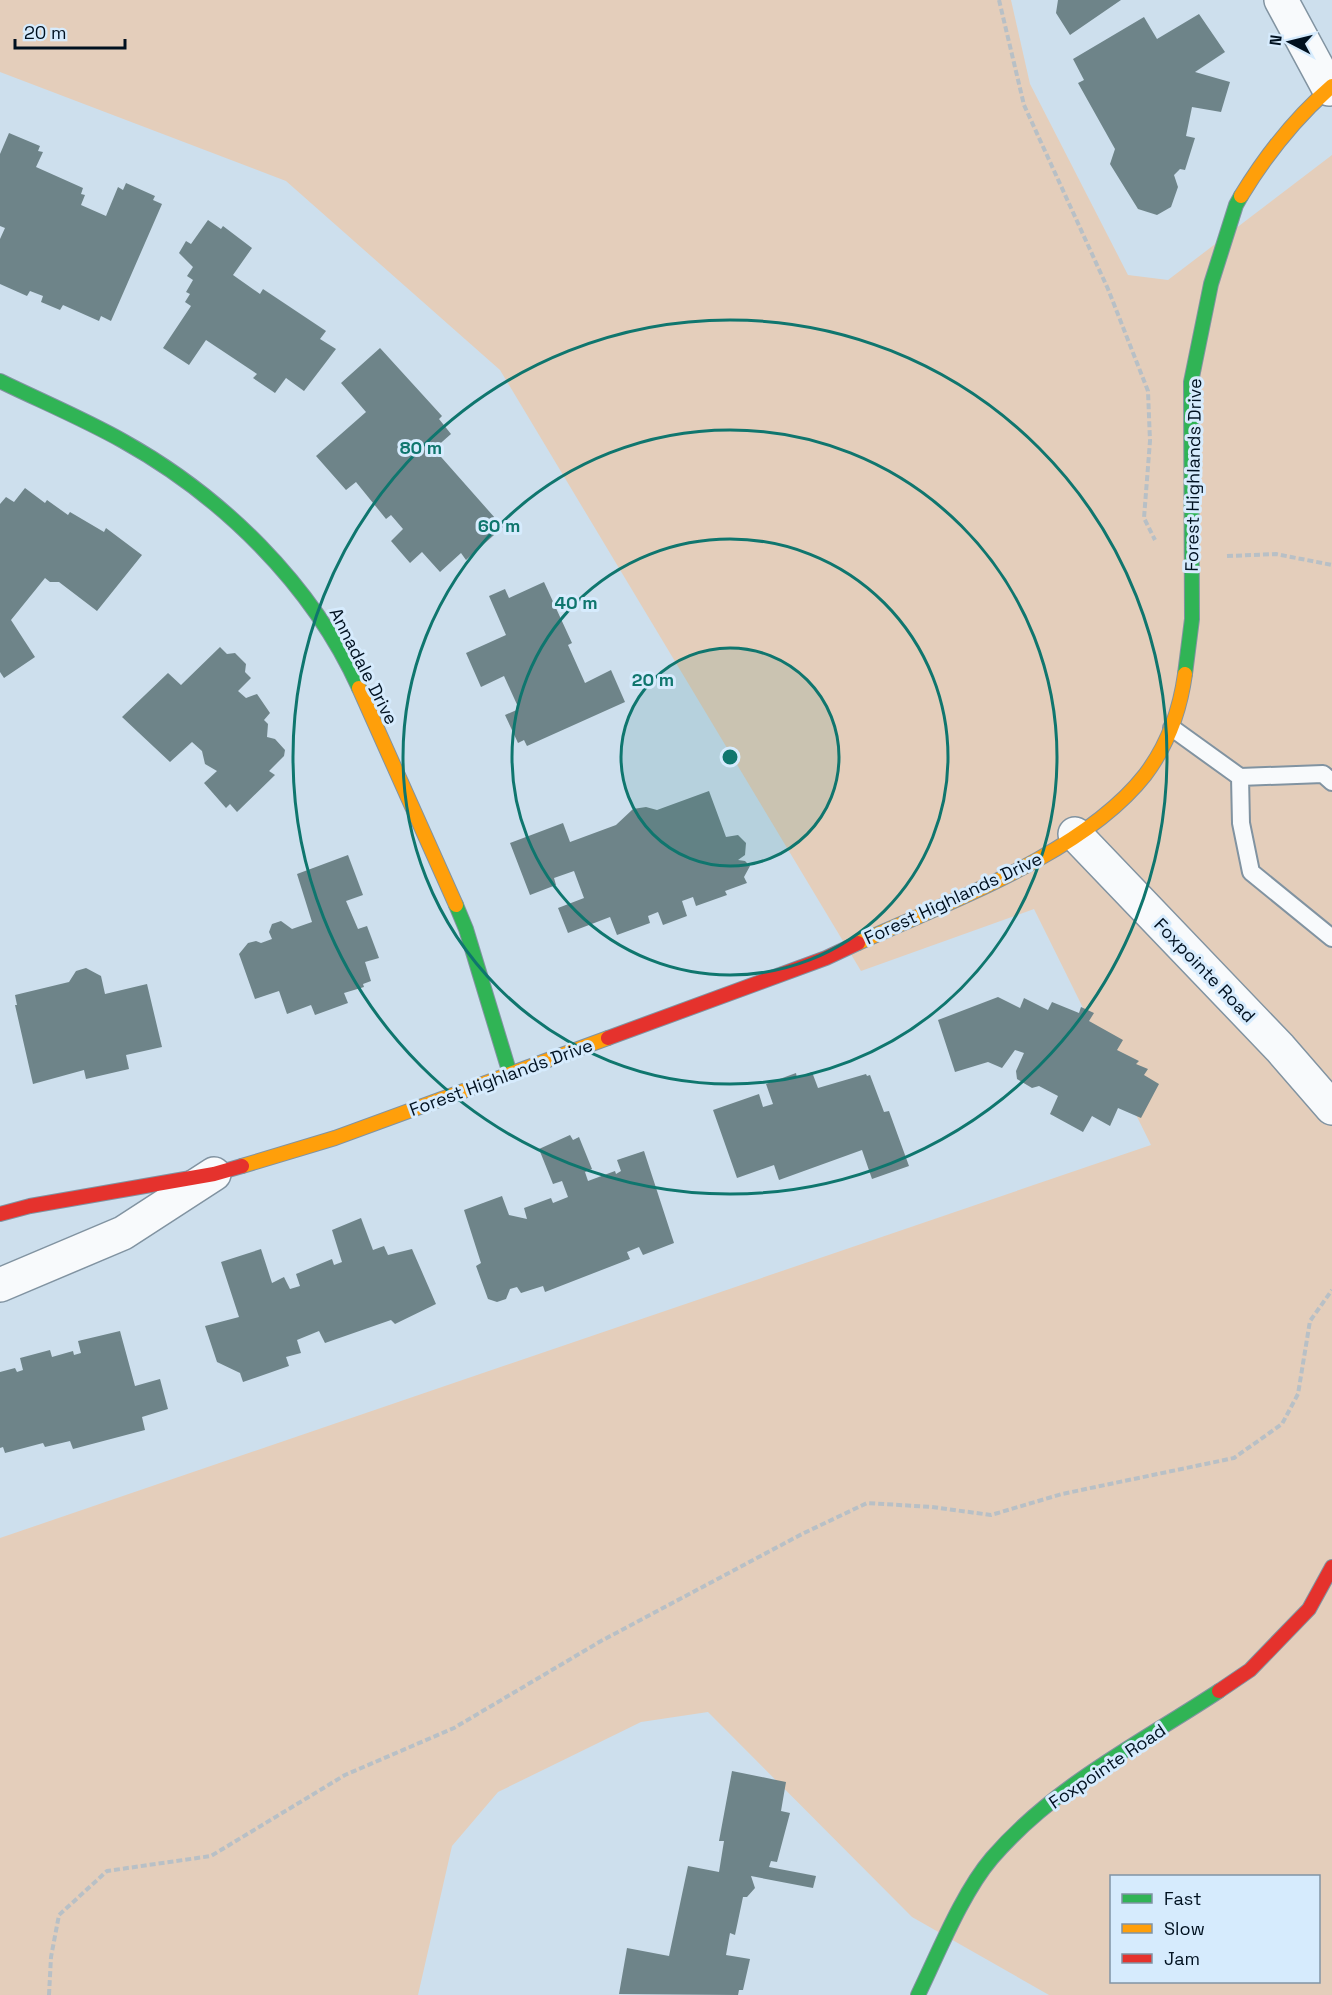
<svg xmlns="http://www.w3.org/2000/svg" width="1332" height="1995" viewBox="0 0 1332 1995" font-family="'Space Grotesk',sans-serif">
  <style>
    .green { fill: #e4cebb; fill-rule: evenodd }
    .building { fill: #6e8489 }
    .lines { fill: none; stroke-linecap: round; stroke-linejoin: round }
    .lane-casing { stroke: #8193a1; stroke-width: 20 }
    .street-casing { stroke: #8193a1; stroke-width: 36 }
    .fast-casing { stroke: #8193a1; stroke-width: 16 }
    .slow-casing { stroke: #8193a1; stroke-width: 16 }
    .jam-casing { stroke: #8193a1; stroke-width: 16 }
    .path { stroke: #b8c0c6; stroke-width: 4; stroke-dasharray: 6 3; stroke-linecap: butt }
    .lane { stroke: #f8fafc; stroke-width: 16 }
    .street { stroke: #f8fafc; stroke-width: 33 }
    .fast { stroke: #30b455; stroke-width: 14 }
    .slow { stroke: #ff9f0a; stroke-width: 14 }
    .jam { stroke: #e5322d; stroke-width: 14 }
    .ring { fill: none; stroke: #0f766e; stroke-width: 3 }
    .labels { text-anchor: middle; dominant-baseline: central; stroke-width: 6; stroke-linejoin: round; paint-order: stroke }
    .street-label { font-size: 18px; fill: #001120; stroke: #d6ebfd }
    .centre { fill: #0f766e; stroke: #d6ebfd; stroke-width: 3 }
    .ring-label { font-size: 18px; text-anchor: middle; font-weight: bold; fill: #0f766e; stroke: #d6ebfd; stroke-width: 6; stroke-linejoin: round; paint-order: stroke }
  </style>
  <rect width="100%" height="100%" fill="#cddfed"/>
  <!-- green -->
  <path class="green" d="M0,0H1011L1030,84L1128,275L1168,280L1332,155V1995H1049L912,1917L708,1712L641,1722L498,1792L452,1846L418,1995H0V1538L1151,1145L1034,909L861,971L500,370L286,181L0,72ZM1112,1876H1318V1982H1112Z"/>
  <!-- building -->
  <path class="building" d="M1058,0H1121L1070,35L1056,13Z
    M1199,14L1225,52L1195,72L1230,82L1221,112L1192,107L1186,136L1195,138L1185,170L1180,169L1174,175L1178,187L1171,207L1157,215L1138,209L1110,164L1115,149L1078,83L1084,80L1073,59L1144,17L1157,39Z
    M9,133L40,146L38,151L43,152L36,167L83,188L81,194L85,195L81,205L106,216L118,187L123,190L126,183L155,196L153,200L162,204L111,321L101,316L99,321L63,305L60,310L41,302L43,296L30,291L27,296L0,284V239L5,228L0,226V154Z
    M208,220L221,229L223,226L252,248L233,275L260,294L263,289L326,331L320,339L336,349L304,391L286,378L275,393L253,378L257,374L206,340L189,365L163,348L191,306L185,302L190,294L186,292L193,280L187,276L193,267L179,253L186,241L191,244Z
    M380,348L442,416L439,419L451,434L434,449L503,527L466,560L461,553L440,572L422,552L410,563L391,541L403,529L391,515L386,519L356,482L346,490L316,456L366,412L341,383Z
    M25,488L45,503L47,500L68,515L70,512L104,532L106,528L142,555L97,611L59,582H50L45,578L11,620L35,657L4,678L0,672V504L6,497L14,502Z
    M544,582L572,643L568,645L585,683L611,670L625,702L527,746L524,740L518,743L505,715L519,709L504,676L481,687L466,653L506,635L489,596L505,589L509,598Z
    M220,647L227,654L235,653L246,664L245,672L251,678L238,691L246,698L257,694L270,713L264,720L268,724L267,737L275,739L285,750L284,756L269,771L275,775L237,812L230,804L226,808L204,783L217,771L205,764L202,751L192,742L170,762L122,717L168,673L181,685Z
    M709,791L726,837L738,835L746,843L745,855L738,860L745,861L750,866L744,877L747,883L725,891L727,895L696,906L693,897L682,901L687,916L663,925L658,912L648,916L650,923L617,935L610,917L568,933L558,908L584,898L574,871L554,878L556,885L530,895L510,843L563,823L570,842L616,825L633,809L646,807L657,810Z
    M348,855L363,895L346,901L358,929L367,926L379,958L365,962L371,981L363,984L364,987L344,993L348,1003L315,1015L311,1005L287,1014L279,991L255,999L239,954L248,943L256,941L261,943L272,939L269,932L272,924L281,921L292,929L312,922L297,874Z
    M86,968L101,976L105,994L147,984L162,1047L126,1055L129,1069L86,1079L84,1070L33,1084L15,1005H17L15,995L69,982L76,971Z
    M998,997L1020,1008L1024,998L1048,1010L1052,1002L1079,1013L1081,1007L1094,1013L1089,1021L1123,1040L1117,1050L1139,1061L1136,1064L1148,1069L1144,1075L1159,1084L1141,1118L1118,1108L1110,1126L1092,1116L1083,1132L1050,1114L1058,1096L1039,1086L1032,1088L1017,1079L1016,1071L1024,1053L1015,1050L1002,1068L988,1062L955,1072L938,1020Z
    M812,1072L818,1088L866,1074L867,1076L870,1075L884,1112L889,1111L909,1166L872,1179L862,1150L779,1180L774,1165L737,1178L713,1110L759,1094L763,1107L773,1104L766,1084L796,1073L797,1078Z
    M570,1135L573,1140L579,1137L592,1169L585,1172L588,1181L615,1171L616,1174L621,1171L617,1160L644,1151L674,1243L643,1255L639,1247L627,1252L630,1259L545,1292L543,1286L521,1293L517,1287L510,1289L506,1299L497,1302L488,1299L476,1266L481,1263L464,1210L502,1196L509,1215L527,1219L524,1208L551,1198L553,1203L568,1197L562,1181L553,1184L539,1149Z
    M361,1218L373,1250L384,1246L388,1255L412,1249L436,1304L395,1324L391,1320L325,1343L319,1331L297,1340L301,1353L286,1357L289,1366L243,1382L240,1373L217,1362L205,1326L239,1317L221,1262L261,1249L272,1283L284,1277L290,1289L300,1286L296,1274L332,1259L334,1265L342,1262L332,1230Z
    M120,1331L135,1386L160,1379L168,1409L142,1417L145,1430L73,1449L70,1441L45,1447L43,1443L5,1453L3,1447L0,1448V1372L15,1368L17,1372L23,1370L20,1358L50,1350L52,1357L73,1351L74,1355L81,1353L78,1341Z
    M732,1771L786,1782L781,1811L790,1813L777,1862L771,1861L769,1867L816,1876L813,1888L751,1876L755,1888L747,1897H743L735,1935L730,1933L726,1955L750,1959L743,1990H739L738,1995L619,1994L627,1948L669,1956L688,1866L719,1872L724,1841H719Z"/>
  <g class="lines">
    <!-- lane casing -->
    <g class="lane-casing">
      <path id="lane" d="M1172,728L1240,777L1241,823L1251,872L1332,938
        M1240,777L1323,774L1332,782"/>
    </g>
    <!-- street casing -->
    <g class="street-casing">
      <path id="street" d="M1281,0L1329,89
        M1075,834L1280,1048L1332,1108
        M0,1285L123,1233L214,1174"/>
    </g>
    <!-- fast casing -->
    <g class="fast-casing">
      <path id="fast" d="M0,381C41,401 84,419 123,441C222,496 312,584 359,688
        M1185,674L1192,619L1191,382L1211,284L1236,205L1241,196
        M456,905L466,929L510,1074
        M918,1995C938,1954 962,1893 992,1858C1054,1786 1140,1743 1219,1691"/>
    </g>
    <!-- slow casing -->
    <g class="slow-casing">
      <path id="slow" d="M1241,196C1266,155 1296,117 1332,86
        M359,688L456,905
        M858,943C948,902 1083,854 1145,775C1167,746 1180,710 1185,674
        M242,1166L335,1138L608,1038"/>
    </g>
    <!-- jam casing -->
    <g class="jam-casing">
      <path id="jam" d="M608,1038L826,958L858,943
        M0,1214L30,1206L214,1174L242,1166
        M1219,1691L1250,1670L1309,1609L1332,1567"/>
    </g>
    <!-- path -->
    <path class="path" d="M999,0L1024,105L1108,289L1148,391L1150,441L1144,518L1155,540
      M1227,556L1276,554L1332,565
      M49,1995L51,1957L59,1915L107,1871L211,1856L345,1775L454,1728L601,1641L802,1534L867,1503L932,1507L991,1515L1062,1494L1234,1458L1282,1424L1298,1394L1310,1321L1332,1290"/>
    <!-- lane -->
    <use href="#lane" class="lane"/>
    <!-- street -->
    <use href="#street" class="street"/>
    <!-- fast -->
    <use href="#fast" class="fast"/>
    <!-- slow -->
    <use href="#slow" class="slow"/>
    <!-- jam -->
    <use href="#jam" class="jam"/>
  </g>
  <!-- distance rings -->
  <circle cx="730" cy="757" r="109" fill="#0f766e" fill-opacity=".12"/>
  <g class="ring">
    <circle cx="730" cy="757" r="109"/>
    <circle cx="730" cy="757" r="218"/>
    <circle cx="730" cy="757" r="327"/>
    <circle cx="730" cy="757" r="437"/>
  </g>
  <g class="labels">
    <!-- street labels -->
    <g class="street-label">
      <text transform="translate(1193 475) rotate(-89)">Forest Highlands Drive</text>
      <text transform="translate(364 666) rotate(63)">Annadale Drive</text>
      <text transform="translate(953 898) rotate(-25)">Forest Highlands Drive</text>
      <text transform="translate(1205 970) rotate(46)">Foxpointe Road</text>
      <text transform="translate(501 1077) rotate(-20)">Forest Highlands Drive</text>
      <text transform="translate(1107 1766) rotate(-34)">Foxpointe Road</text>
    </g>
  </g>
  <circle cx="730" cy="757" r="9" class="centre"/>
  <g class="ring-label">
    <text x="421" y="454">80 m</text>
    <text x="499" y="532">60 m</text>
    <text x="576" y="609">40 m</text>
    <text x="653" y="686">20 m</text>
  </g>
  <!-- legend -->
  <rect x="1110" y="1875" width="210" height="108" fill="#d6ebfd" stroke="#8094a5" stroke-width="1.5"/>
  <rect x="1122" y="1894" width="30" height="9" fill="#30b455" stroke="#8094a5" stroke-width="1.5"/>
  <text x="1164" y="1905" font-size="18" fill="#001120">Fast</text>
  <rect x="1122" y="1924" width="30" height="9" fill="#ff9f0a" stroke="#8094a5" stroke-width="1.5"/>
  <text x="1164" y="1935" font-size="18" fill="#001120">Slow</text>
  <rect x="1122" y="1954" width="30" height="9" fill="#e5322d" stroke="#8094a5" stroke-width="1.5"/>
  <text x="1164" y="1965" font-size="18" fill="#001120">Jam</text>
  <!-- north arrow -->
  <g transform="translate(1290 42) rotate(277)" stroke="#d6ebfd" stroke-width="4.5" paint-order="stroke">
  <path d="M0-4.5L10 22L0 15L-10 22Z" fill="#001120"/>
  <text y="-9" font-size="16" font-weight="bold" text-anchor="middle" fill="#001120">N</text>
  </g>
  <!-- scale -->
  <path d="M15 39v9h110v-9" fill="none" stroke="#001120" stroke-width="3"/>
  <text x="24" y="39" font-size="18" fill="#001120" stroke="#d6ebfd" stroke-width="4.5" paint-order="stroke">20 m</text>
</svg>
